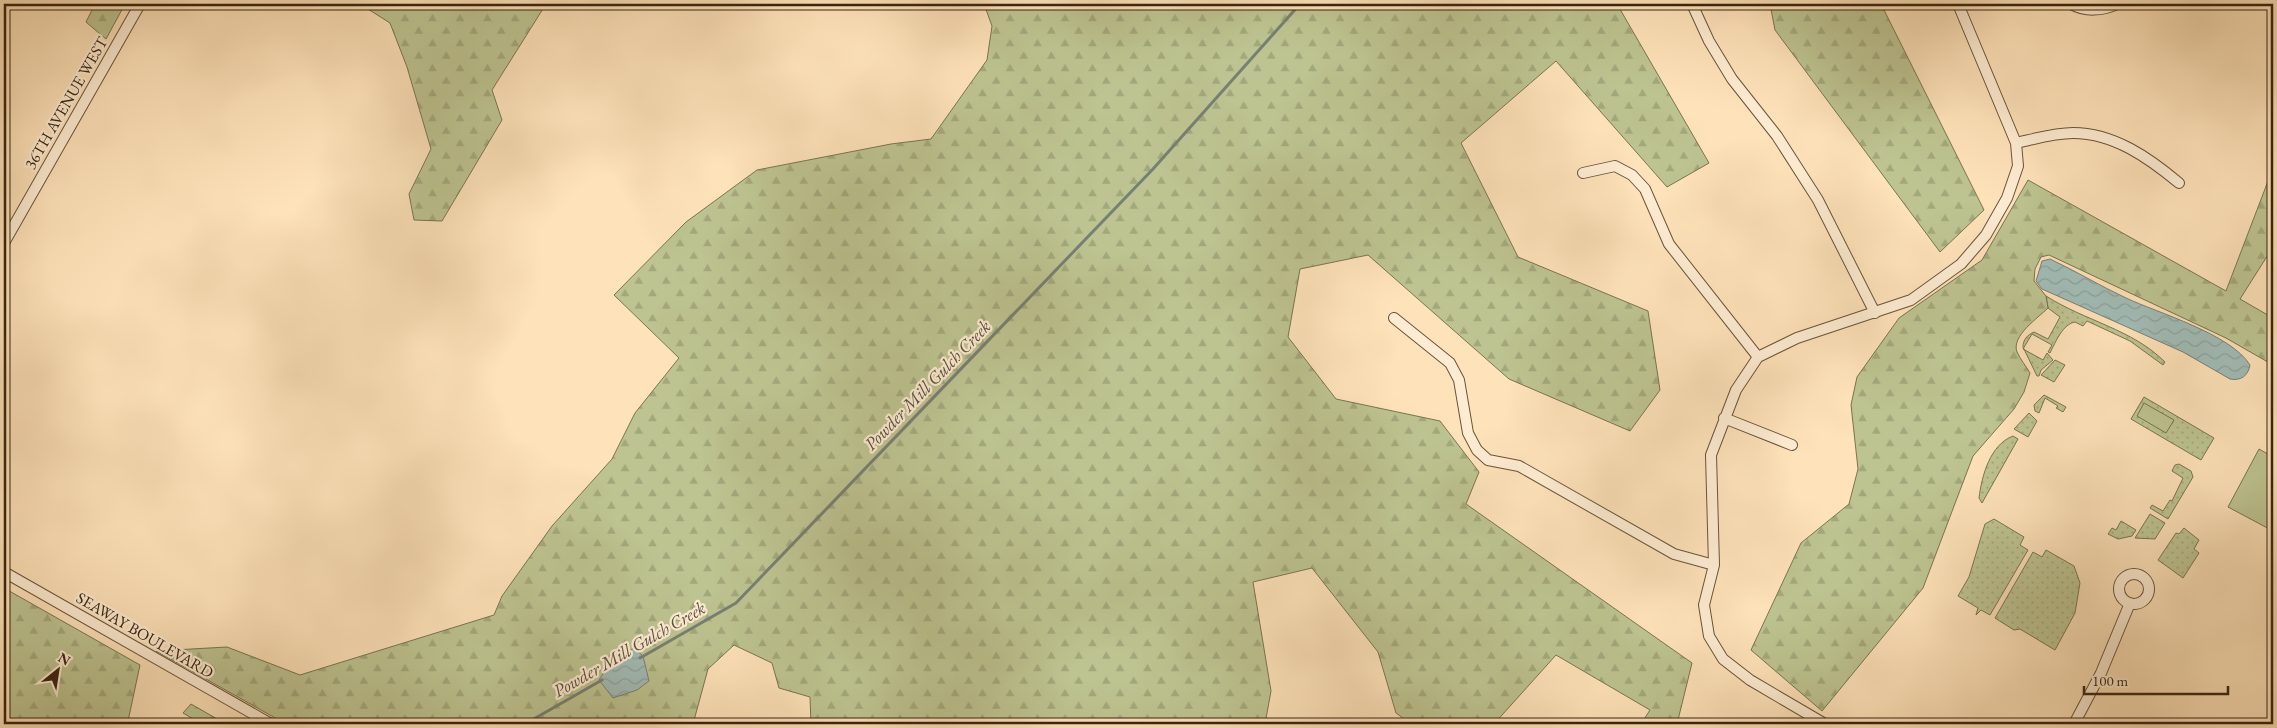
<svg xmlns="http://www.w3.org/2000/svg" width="2277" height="728" viewBox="0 0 2277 728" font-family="'EB Garamond',serif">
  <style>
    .green { fill: url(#green-dots); stroke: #7a7450 }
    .forest { fill: url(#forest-firs); stroke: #7a7450 }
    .pitch { fill: #bdc491; stroke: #7a7450 }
    .water { fill: url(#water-waves); stroke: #778074 }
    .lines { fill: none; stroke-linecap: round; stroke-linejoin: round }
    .stream { stroke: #778074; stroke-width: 3 }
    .minor-casing { stroke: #6a543a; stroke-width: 12 }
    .minor { stroke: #feecd2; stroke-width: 10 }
    .labels { text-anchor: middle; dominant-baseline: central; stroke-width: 4.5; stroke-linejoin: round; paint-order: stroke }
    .street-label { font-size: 16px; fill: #382510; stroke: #feecd2 }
    .water-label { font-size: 18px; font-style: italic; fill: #585242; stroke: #feecd2 }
  </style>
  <defs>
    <pattern id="green-dots" width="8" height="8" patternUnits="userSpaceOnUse" patternTransform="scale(1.25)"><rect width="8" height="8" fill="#bdc491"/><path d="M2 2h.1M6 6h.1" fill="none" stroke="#a3a87c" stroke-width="1.8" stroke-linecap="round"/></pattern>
    <pattern id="forest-firs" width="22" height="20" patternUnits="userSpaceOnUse" patternTransform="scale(1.25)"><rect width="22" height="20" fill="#bdc491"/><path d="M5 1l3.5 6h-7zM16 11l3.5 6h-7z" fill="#a3a87c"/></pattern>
    <pattern id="water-waves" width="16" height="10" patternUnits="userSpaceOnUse" patternTransform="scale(1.25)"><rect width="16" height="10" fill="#a1bcb6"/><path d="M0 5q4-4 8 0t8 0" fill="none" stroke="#8ba19b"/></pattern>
  </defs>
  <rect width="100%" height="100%" fill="#fee2b9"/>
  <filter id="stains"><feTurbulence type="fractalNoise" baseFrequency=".004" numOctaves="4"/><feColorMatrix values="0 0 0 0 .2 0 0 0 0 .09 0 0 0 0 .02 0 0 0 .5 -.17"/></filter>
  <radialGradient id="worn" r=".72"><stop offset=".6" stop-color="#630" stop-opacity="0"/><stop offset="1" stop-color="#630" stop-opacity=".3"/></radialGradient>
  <!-- green -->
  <path class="green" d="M2046,296C2085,321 2132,329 2165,362L2163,365L2130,341L2087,321L2083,326L2075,322C2063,324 2056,341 2050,353L2048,352L2052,345L2032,334L2023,349L2043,360L2047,353L2053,360L2041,370L2039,376H2037L2023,347C2023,340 2027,335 2034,332L2048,339L2060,317L2048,308Z
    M2055,360L2065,365L2054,382L2041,375Z
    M2044,395L2066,407L2063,412L2056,408L2058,406L2045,398L2039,413L2035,411L2034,405Z
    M2144,397L2214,438L2201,460L2131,419Z
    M2029,413L2037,421L2028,437L2014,429Z
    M2013,436L2018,439L1982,503L1979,498C1982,475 1990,445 2013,436Z
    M2179,464L2191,471L2193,477L2168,519L2150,508L2152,505L2163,511L2170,500L2172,501L2183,478L2172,471L2175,465Z
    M2150,514L2165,523L2155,539L2135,538Z
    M1994,519L2024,537L2020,545L2028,550L1990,615L1981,610L1976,615L1978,608L1958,596L1969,577L1985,524Z
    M2121,521L2136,530L2132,536L2118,539L2108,534L2112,528L2116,530Z
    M2184,528L2199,540L2194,549L2199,553L2183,578L2158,560L2176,533L2179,534Z
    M2046,550L2074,566L2080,583L2075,613L2055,650L2020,629L2014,630L1995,618L2033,552L2042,557Z"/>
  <!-- forest -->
  <path class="forest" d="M95,4H125L106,39L86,22Z
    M360,4H546L492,90L502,120L442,221L414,220L409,194L431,149L407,67L390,23Z
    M984,4H1617L1709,163L1667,187L1556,61L1461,143L1518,257L1648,311L1660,390L1630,431L1509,379L1368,255L1300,269L1288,337L1336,399L1440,421L1479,472L1466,504L1692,663L1677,724H1641L1650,710L1556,655L1494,724H1411L1396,713L1378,652L1312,568L1253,582L1271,691L1265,724H811L810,697L779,688L772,663L734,645L708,669L693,724H286L156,651L227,647L300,675L494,615L502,596L552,526L612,459L635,413L679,358L614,295L686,222L757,170L891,144L931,139L987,60L992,26Z
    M1770,4H1881L1984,210L1940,252L1775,30Z
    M2273,168V247L2240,299L2273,318V365L2226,338L2049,255L2041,257L2035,269L2034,281L2046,296L2048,308C2038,318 2011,336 2017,352C2020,359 2026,366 2030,373L2024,392L2014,409L1973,456L1923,588L1822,711L1751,650L1801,543L1849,504L1858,469L1851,405L1857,377L1899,318L1982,260L2028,180L2226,291Z
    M4,588L140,665L128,721L129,724H4Z
    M191,704L226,724H202L183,713Z"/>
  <!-- pitch -->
  <path class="pitch" d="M2144,403L2174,420L2166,433L2137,416Z
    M2259,449L2273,457V531L2228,507Z"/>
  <!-- water -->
  <path class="water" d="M2050,259C2076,271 2100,286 2126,298C2158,313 2231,334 2250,365C2248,376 2241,381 2230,379L2183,352L2042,289L2036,281L2042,261Z
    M634,648L643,656L649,681L637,690L613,698L599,680L612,660Z"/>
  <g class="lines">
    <!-- stream -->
    <path class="stream" d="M640,658L736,603L1153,169L1300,4
      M525,724L602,680"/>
    <!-- minor casing -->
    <g class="minor-casing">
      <path id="minor" d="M1692,4L1709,41L1732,79L1777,136L1818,200L1875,313
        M2071,4C2085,12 2103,11 2117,4
        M2016,143C2034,139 2054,133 2073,133C2114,133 2149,158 2179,183
        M1583,173L1615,166L1632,175L1645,189L1669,244L1758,357
        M4,243L140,4
        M1394,318L1450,363L1459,380L1468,433L1477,450L1488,460L1519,466L1674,554L1714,565
        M1724,418L1792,445
        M4,572L271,724
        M2119 589a15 15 0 1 1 30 0a15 15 0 1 1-30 0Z
        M1825,724L1750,680L1723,659L1709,636L1704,605L1714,565L1711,455L1736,390L1758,357L1797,338L1911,300L1961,264L1986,235L2007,198L2018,166L2016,143L1958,4
        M2074,724L2101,673L2130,603"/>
    </g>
    <!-- minor -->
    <use href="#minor" class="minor"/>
  </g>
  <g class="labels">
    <!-- street labels -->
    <g class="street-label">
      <text transform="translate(66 103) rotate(-60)">36TH AVENUE WEST</text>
      <text transform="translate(145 635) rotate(30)">SEAWAY BOULEVARD</text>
    </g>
    <!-- water labels -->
    <g class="water-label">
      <text transform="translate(927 385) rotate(-46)">Powder Mill Gulch Creek</text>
      <text transform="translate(629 649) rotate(-30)">Powder Mill Gulch Creek</text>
    </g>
  </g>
  <!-- margin -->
  <rect width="2277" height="728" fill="none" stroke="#fee2b9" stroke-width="20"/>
  <rect x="5" y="5" width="2267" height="718" fill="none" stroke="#382510" stroke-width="2.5"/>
  <rect x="10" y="10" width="2257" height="708" fill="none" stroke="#382510"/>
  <!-- north arrow -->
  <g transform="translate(58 670) rotate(30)" stroke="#feecd2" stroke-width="4" paint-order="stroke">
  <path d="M0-4L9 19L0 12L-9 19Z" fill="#382510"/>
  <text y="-8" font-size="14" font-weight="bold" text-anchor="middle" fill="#382510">N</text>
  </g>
  <!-- scale -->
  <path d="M2084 686v8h144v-8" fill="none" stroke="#382510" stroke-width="2.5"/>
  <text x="2092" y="686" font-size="15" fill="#382510" stroke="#feecd2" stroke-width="4" paint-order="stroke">100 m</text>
  <rect width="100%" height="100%" filter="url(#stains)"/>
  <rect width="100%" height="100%" fill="url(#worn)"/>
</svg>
